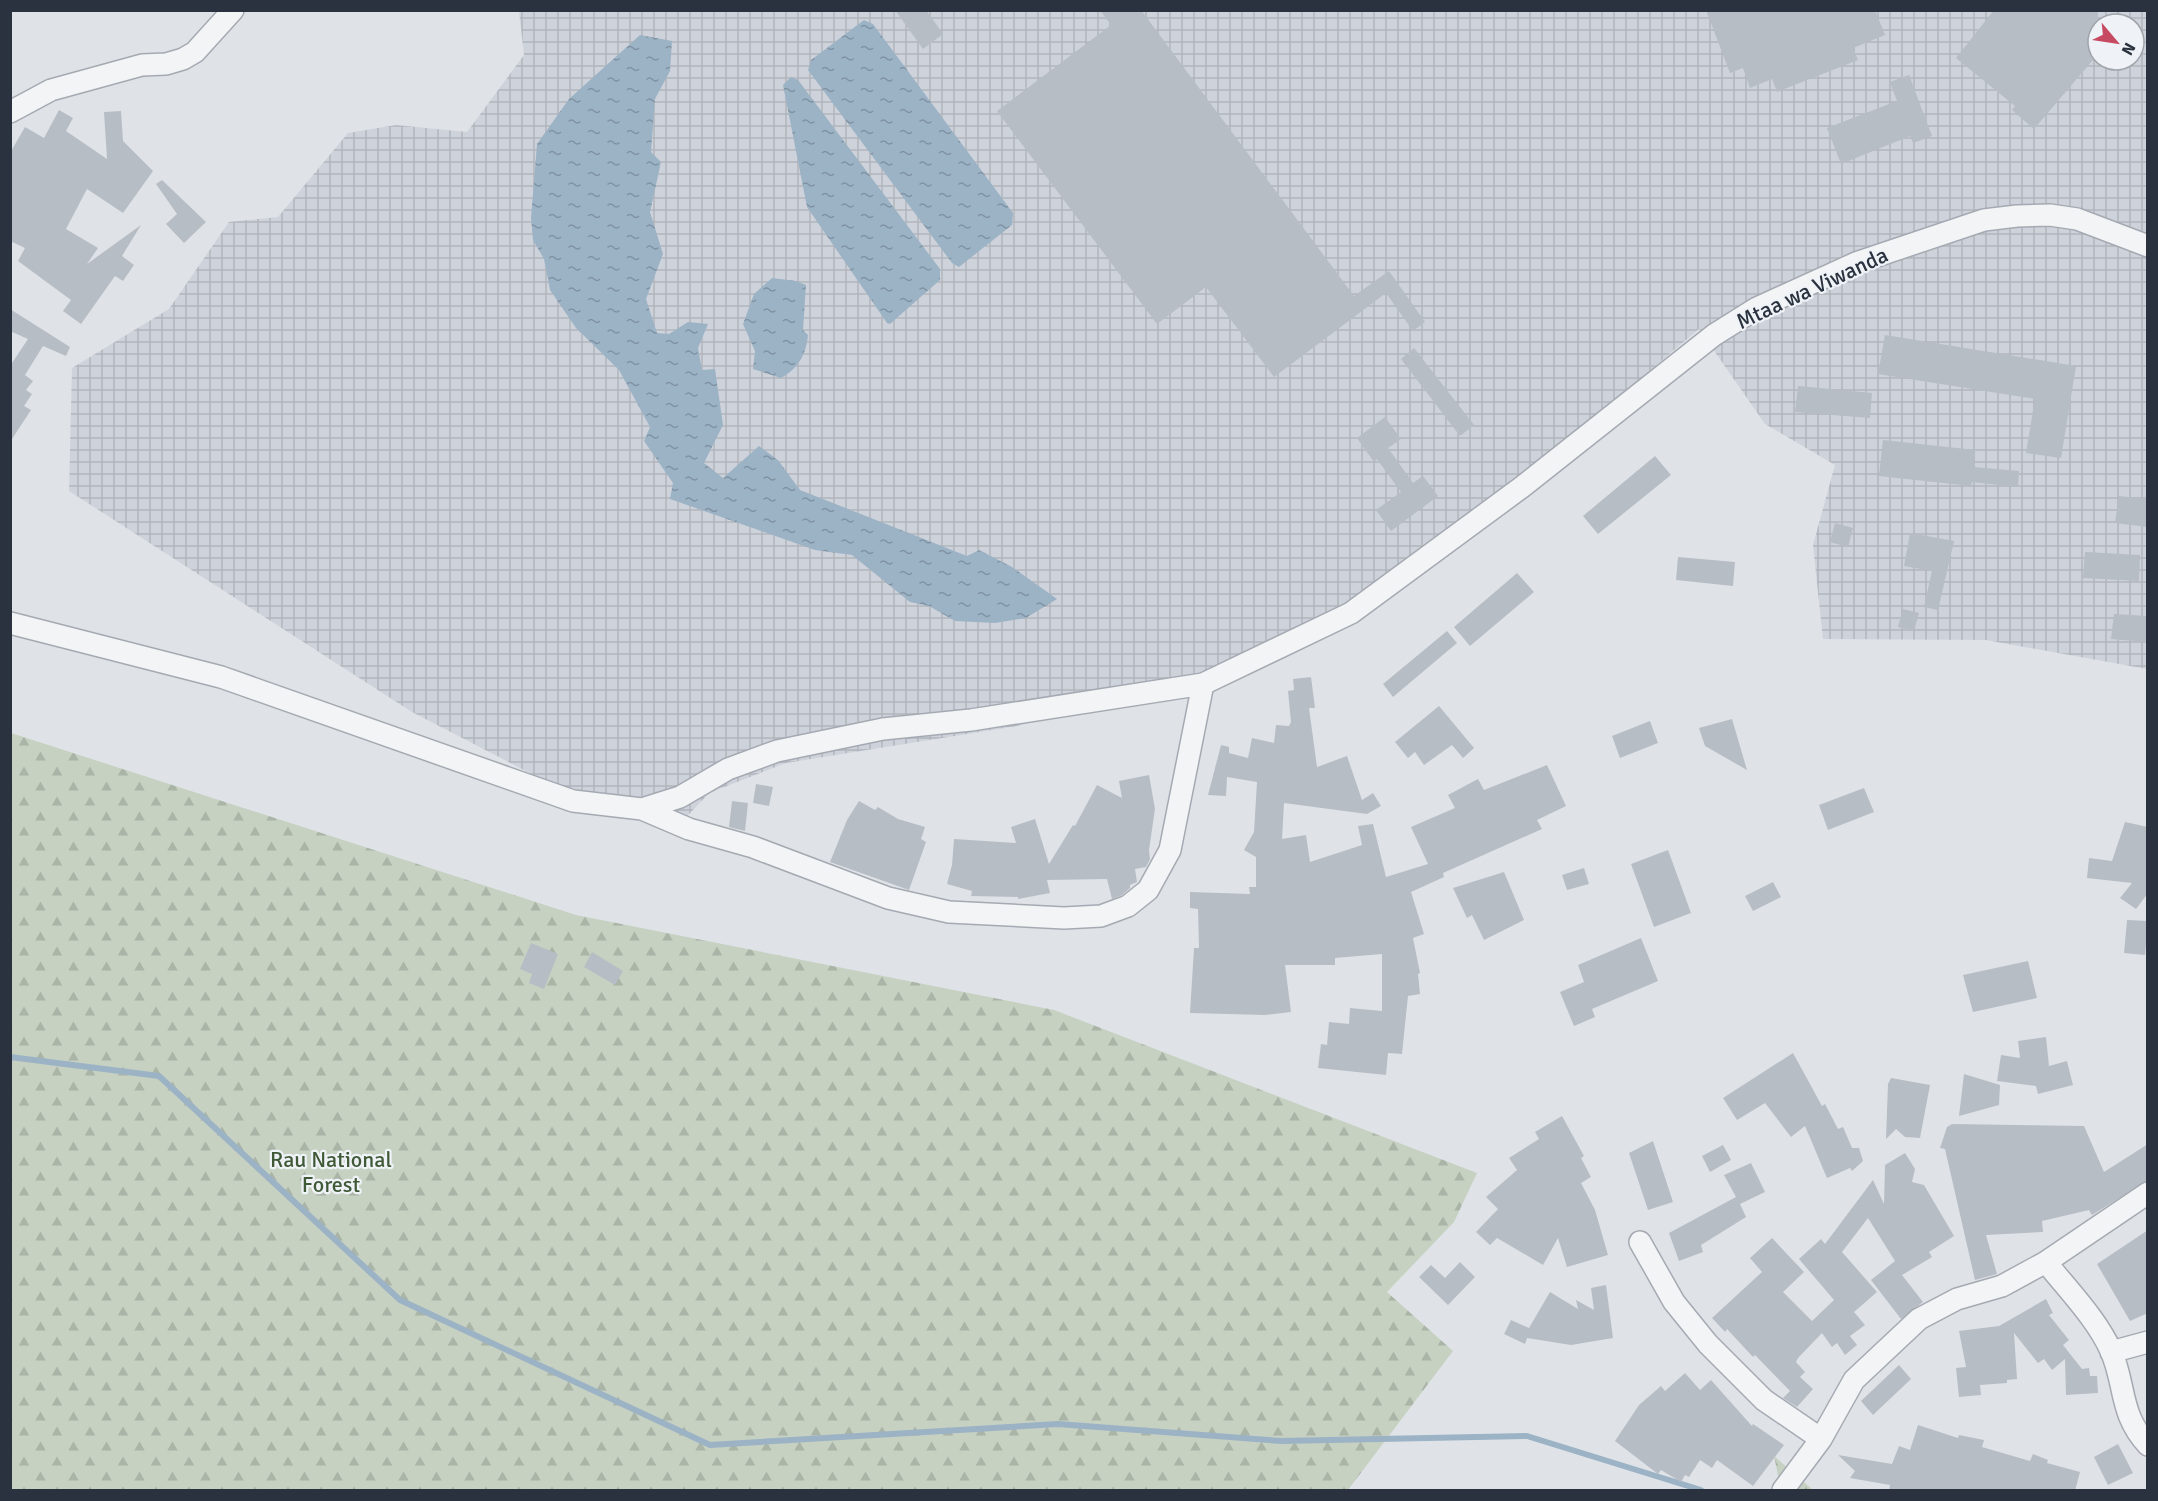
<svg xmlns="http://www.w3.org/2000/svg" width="2158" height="1501" viewBox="0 0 2158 1501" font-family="Signika,sans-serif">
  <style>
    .industrial { fill: url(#industrial-grid); fill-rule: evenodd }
    .forest { fill: url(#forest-firs) }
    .water { fill: url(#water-ripples) }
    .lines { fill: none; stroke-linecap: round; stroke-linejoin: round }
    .stream { stroke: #9cb3c6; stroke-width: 6 }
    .building { fill: #b7bdc4 }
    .minor-casing { stroke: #a5aab2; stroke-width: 24 }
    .minor { stroke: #f2f4f6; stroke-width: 21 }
    .labels { text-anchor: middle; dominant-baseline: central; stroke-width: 4.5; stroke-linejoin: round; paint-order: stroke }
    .street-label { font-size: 22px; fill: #29323e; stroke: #eff2f6 }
    .park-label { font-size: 22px; fill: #3f5937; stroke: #eff2f6 }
  </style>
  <defs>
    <pattern id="industrial-grid" width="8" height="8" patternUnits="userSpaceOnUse" patternTransform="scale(1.5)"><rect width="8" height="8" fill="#ced2da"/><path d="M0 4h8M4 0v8" fill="none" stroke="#b1b5bc"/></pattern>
    <pattern id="forest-firs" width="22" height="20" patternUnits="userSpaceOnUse" patternTransform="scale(1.5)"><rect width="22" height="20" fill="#c6d1c1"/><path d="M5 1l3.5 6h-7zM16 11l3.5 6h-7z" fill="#aab4a7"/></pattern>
    <pattern id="water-ripples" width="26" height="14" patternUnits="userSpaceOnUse" patternTransform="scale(1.5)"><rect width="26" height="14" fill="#9cb3c6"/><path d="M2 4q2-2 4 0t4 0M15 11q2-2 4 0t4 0" fill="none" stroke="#7f92a2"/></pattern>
  </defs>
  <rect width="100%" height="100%" fill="#dfe3e8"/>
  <!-- industrial -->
  <path class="industrial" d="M519,11H2147V669L1986,640L1823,639L1813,545L1835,465L1765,424L1699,329L1396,585L1201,686L1130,695L1017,726L786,763L709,793L679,825L549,783L412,712L69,491L72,368L169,309L229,222L278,217L348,133L396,125L467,132L524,55ZM2098,24H2134V60H2098Z"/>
  <!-- forest -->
  <path class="forest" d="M11,733L576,915L1054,1010L1477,1173L1454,1222L1387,1292L1453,1351L1348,1490H11Z
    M1774,1456L1813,1490H1781Z"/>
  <!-- water -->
  <path class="water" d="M864,20L873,24L1013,213L1012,225L959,267L952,263L808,70L811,60Z
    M640,35L672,41L670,71L655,99L651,152L661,162L650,212L663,254L646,299L657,333L669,334L688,322L708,324L698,348L702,370L715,369L723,425L704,463L723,478L759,446L778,460L800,490L967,556L979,550L1012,567L1057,599L1026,618L995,623L955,621L929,606L910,602L852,555L815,550L670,499L673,483L644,441L650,427L619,370L576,328L550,290L544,259L533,240L531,218L537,144L569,99Z
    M791,77L798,80L940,269V280L890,324L887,323L807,207L783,85Z
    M772,278L796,281L806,285L803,330L808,335C806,354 799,368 781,378L753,369L755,351L743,324L754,294Z"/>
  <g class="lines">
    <!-- stream -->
    <path class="stream" d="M10,1057L159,1076L400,1300L710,1445L1058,1424L1281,1441L1527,1436L1701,1490"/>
  </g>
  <!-- building -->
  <path class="building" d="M895,10H926L943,34L923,49Z
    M1100,10H1141L1354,296L1389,271L1425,322L1413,331L1386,293L1274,377L1206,287L1157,324L997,111L1111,25Z
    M1706,10H1875L1885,35L1853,48L1858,60L1777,92L1772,79L1750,88L1743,68L1730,73Z
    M1994,10H2098V54L2034,129L2012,110L2015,106L1956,58Z
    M1909,75L1932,136L1913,143L1910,136L1841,164L1827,128L1897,101L1890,82Z
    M59,110L73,118L66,131L107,159L104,112L121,111L123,141L153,171L123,213L87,189L66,229L98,248L87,264L141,225L122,256L134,265L123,281L115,276L81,324L63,311L71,300L18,261L25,248L10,241V153L25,127L44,138Z
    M162,180L206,222L184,243L166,224L177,214L156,184Z
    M10,309L70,347L66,356L43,346L25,375L33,381L26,390L32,394L24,406L31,410L10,442V366L28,339L10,331Z
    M1885,335L2076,366L2061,458L2026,453L2035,399L1878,374Z
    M1414,348L1474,425L1460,436L1401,359Z
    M1798,386L1872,393L1870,418L1795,412Z
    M1385,417L1401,439L1388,448L1413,483L1423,476L1438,496L1391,531L1376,510L1401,492L1377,459L1374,462L1357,438Z
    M1883,440L1975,450L1973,467L2019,471L2018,487L1972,482L1971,486L1879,476Z
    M1655,456L1671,475L1598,534L1583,516Z
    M2119,496L2148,499V527L2115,523Z
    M1835,523L1853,528L1848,547L1830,542Z
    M1910,533L1954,541L1938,610L1924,607L1932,571L1904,566Z
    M2085,552L2140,555L2139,581L2083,578Z
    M1678,557L1735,562L1733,586L1676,580Z
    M1517,573L1534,592L1470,646L1454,627Z
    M1903,609L1919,613L1914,631L1898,627Z
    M2114,614L2148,616V642L2111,639Z
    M1447,631L1457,643L1393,697L1383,684Z
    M1311,677L1315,708H1309L1317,767L1347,756L1362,800L1373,793L1381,806L1367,814L1284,803L1282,839L1306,835L1310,862L1362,845L1358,826L1373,824L1386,877L1428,864L1411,827L1455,808L1448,795L1478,779L1484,790L1547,765L1566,806L1537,820L1542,829L1443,873L1444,877L1411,892L1424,934L1413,938L1420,973L1418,974L1420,994L1408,996L1402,1054L1388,1053L1386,1075L1318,1068L1321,1044L1327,1045L1329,1022L1349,1024L1350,1008L1382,1011V954L1335,958V965H1285L1291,1012L1265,1015L1190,1013L1194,948H1199L1198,909L1190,908V892L1250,894L1249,887H1256V857L1244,850L1254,832L1257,782L1227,777L1226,796L1208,795L1221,745L1229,747V753L1248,758L1252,738L1274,743L1276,725L1289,726L1291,722L1288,691L1294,690L1293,679Z
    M1439,706L1474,748L1463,758L1452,745L1424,765L1415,752L1408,758L1395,742Z
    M1732,719L1747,770L1705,746L1699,728Z
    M1650,721L1658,743L1620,758L1612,736Z
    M1149,775L1155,809L1149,850L1150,859L1146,867L1135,869L1137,882L1130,885V888L1122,895L1112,899L1107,879L1047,880L1050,893L1018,899V897L971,896L972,891L947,884L952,865L954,839L1016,843L1011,827L1035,819L1049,864L1073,825L1075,826L1097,785L1122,798L1119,781Z
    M756,784L773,787L769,806L753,803Z
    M1864,788L1874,812L1828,830L1819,805Z
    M732,801L748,803L745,831L729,827Z
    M859,801L875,810L878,807L898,819L925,827L921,839L926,842L909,890L830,862L847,820Z
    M2125,822L2148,827V893L2136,909L2120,898L2132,883L2087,878L2089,858L2112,861Z
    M1668,850L1691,913L1654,927L1631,864Z
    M1584,868L1589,884L1567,890L1562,875Z
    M1504,872L1524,920L1484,940L1472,915L1467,918L1453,888Z
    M1773,882L1781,897L1753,911L1745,896Z
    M2127,920L2148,921L2145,955L2124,953Z
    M1641,938L1658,981L1592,1009L1595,1017L1574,1026L1560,992L1584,982L1578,965Z
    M531,943L558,954L544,989L529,983L532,974L520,969Z
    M592,952L623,971L615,985L584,967Z
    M2028,961L2037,998L1973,1012L1963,975Z
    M2046,1037L2049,1066L2067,1061L2073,1085L2038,1094L2036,1086L1997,1081L2001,1055L2020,1058L2018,1041Z
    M1793,1053L1822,1106L1825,1104L1838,1129L1843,1127L1852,1148H1859L1863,1161L1852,1171L1850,1168L1827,1178L1805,1126L1791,1137L1765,1103L1737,1120L1723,1098Z
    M1964,1074L2000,1085L1999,1105L1959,1116Z
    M1891,1078L1930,1085L1920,1138L1905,1137L1896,1129L1886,1139L1888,1084Z
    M1562,1116L1584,1156L1581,1158L1591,1177L1581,1183L1595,1210L1608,1255L1567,1267L1558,1238L1543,1265L1497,1238L1490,1245L1476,1232L1498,1209L1486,1197L1517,1170L1509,1158L1539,1139L1535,1132Z
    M1952,1124L2084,1126L2104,1172L2148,1144V1180L2092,1215L2089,1210L2042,1221L2043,1232L1986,1235L1997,1274L1975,1280L1945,1149L1940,1148L1947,1127Z
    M1653,1141L1673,1202L1648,1210L1629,1153Z
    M1723,1145L1731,1160L1710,1172L1702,1156Z
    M1905,1153L1915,1169L1912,1182L1924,1185L1954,1236L1929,1252L1932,1257L1902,1275L1923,1302L1901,1319L1871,1280L1895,1261L1868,1218L1842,1252L1877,1292L1854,1312L1865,1325L1850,1336L1857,1345L1845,1355L1837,1343L1832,1347L1822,1333L1798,1358L1796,1362L1805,1372L1800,1377L1813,1389L1797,1407L1783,1398L1790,1391L1755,1355L1753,1357L1727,1329L1725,1332L1712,1318L1762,1272L1750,1258L1772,1238L1804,1272L1783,1292L1812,1321L1834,1300L1799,1259L1821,1239L1825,1244L1873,1180L1884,1204L1885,1165Z
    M1751,1163L1765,1192L1740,1204L1746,1217L1701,1245L1703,1252L1679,1261L1669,1233L1736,1197L1724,1175Z
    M2148,1230V1313L2130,1321L2097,1264Z
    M1460,1262L1475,1277L1448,1305L1419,1277L1431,1265L1445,1278Z
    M1606,1285L1613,1338L1571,1345L1527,1338L1525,1344L1504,1334L1511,1320L1529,1328L1550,1292L1578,1309L1576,1300L1594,1310L1591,1288Z
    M2046,1299L2053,1313L2049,1315L2069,1340L2063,1345L2082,1369L2089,1368L2090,1376H2097L2098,1393L2066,1395L2065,1359L2052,1370L2044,1359L2038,1363L2014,1333L2017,1379L2007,1380V1383L1980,1385L1981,1395L1959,1397L1956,1368L1966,1367L1959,1331L1999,1326Z
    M1899,1365L1911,1379L1873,1415L1861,1401Z
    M1685,1373L1700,1390L1711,1380L1752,1426L1753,1424L1784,1445L1753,1486L1717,1460L1712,1468L1700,1460L1689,1477L1685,1475L1681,1482L1661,1470L1658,1474L1615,1441L1639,1405L1661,1386L1665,1391Z
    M1918,1425L1958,1438L1959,1435L1984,1440L1982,1447L2030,1461L2033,1454L2048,1460L2047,1463L2080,1472L2075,1491H1889L1890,1485L1850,1478L1855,1471L1838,1455L1892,1464L1899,1446L1910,1450Z
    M2118,1444L2133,1473L2108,1485L2094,1457Z"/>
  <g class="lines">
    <!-- minor casing -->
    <g class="minor-casing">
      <path id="minor" d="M10,112L51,90L142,65L166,64L183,59L195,52L233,10
        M10,623L221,677L573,801L642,809L680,797L728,769L777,751L883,729L971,720L1203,684L1351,613L1522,487L1714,335L1757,308L1856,263L1984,220L2017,216L2050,215L2077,219L2148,246
        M642,809L689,829L753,847L888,898L949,912L1064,918L1101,916L1128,906L1148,890L1170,850L1203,684
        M1640,1242L1674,1302L1708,1344L1764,1400L1821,1439
        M2046,1262C2067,1289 2097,1319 2111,1351C2126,1385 2119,1414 2148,1445
        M2111,1352L2148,1342
        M1783,1490L1821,1439L1854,1380L1919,1319L1957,1299L2002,1286L2046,1262L2148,1193"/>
    </g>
    <!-- minor -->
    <use href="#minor" class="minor"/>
  </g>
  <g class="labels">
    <!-- street labels -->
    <g class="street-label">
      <text transform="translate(1812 288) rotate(-25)">Mtaa wa Viwanda</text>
    </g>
    <!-- park labels -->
    <g class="park-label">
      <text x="331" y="1159">Rau National<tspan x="331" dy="25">Forest</tspan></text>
    </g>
  </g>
  <!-- border -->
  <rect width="2158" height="1501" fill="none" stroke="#29323e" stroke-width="24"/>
  <!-- north arrow -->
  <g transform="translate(2116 42) rotate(119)"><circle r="28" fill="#eff2f6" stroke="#a0a5ac" stroke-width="1.5"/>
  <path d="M0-4.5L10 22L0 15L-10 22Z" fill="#c74a63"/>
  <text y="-9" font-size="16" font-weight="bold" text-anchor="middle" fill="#29323e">N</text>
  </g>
</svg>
